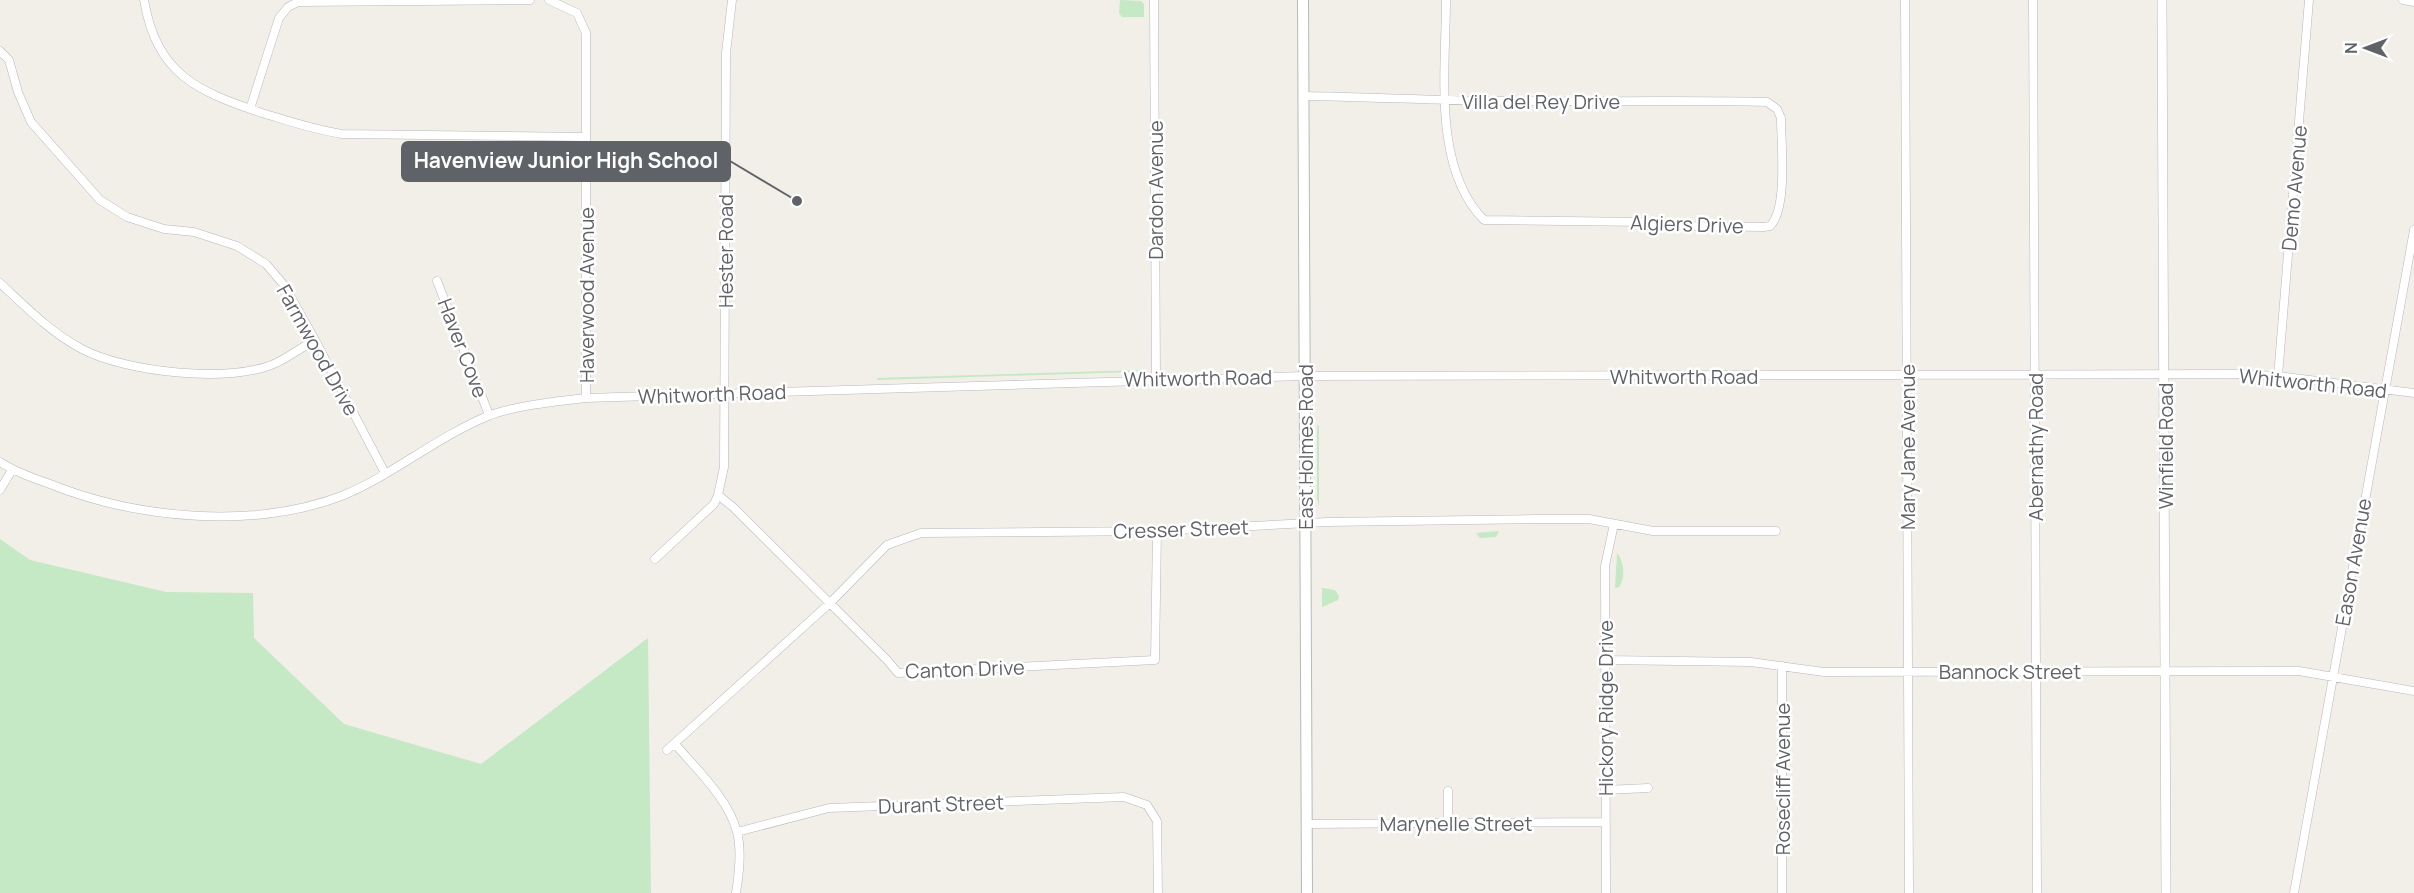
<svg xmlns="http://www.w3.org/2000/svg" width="2414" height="893" viewBox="0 0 2414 893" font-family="Manrope,sans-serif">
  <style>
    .green { fill: #c5e8c5 }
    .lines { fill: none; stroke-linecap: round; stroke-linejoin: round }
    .minor-casing { stroke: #b5b8bc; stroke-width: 9 }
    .tertiary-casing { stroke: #b5b8bc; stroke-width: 10 }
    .secondary-casing { stroke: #b6babf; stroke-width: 12 }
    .minor { stroke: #fff; stroke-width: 8 }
    .tertiary { stroke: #fff; stroke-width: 9 }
    .secondary { stroke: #fff; stroke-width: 10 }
    .labels { text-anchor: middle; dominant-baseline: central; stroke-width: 5; stroke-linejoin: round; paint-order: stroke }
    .street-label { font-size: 20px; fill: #5f6368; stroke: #fff }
    .leader { fill: none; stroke: #5f6368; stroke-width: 2 }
    .callout-dot { fill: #5f6368; stroke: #fff; stroke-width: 2 }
    .callout { fill: #5f6368; stroke: #5f6368; stroke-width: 2 }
    .callout-label { font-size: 21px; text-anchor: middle; font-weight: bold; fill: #fff }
  </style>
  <rect width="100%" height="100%" fill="#f1efe8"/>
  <!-- green -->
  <path class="green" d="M1120,0L1141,1L1144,4V17H1122L1119,13Z
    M1142,370L1132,372L877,380V378Z
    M1317,425L1319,426V506L1317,498Z
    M1499,531L1496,537L1480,538L1476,533Z
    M0,539L30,560L166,592L253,593L254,638L344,724L481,764L648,638L651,893H0Z
    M1617,553C1624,561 1626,578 1619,587L1615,588Z
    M1322,588L1335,590L1339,596L1338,600L1322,607Z"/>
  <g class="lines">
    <!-- minor casing -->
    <g class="minor-casing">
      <path id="minor" d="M144,0C157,75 197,91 262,113C289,121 315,130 342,134L586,137
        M549,0L577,13L586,33V398
        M1154,0L1156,379
        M1905,0L1909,893
        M2033,0L2037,893
        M2403,0L2414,2
        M0,51L9,60L18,92L31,122L100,200L127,217L164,229L194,232L237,246L266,264L284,285L315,340L385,473
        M1304,96C1374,97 1444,101 1515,101C1598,102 1683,100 1767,102L1777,109L1781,118C1781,144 1788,209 1770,226L1764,227L1690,226L1643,222L1484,220C1432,168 1446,68 1446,0
        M250,109L279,18L288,7L298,2L530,0
        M437,281L489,415
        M0,283C26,307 50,332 82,349C125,372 231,384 276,363C289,357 302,347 315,340
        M2278,376L2309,0
        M0,462C15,472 33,478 50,484C137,519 255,530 344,495C394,474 437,437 488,416C512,406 559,401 586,398L1305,376L2238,374L2278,376L2414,393
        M0,490L12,470
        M718,495L733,507L887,660L898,673L1155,660L1157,531
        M655,559L714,504L718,495L724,467L726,53L732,0
        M1605,660L1751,662L1824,672L2299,671L2414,691
        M675,744C697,770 728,798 737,832C742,851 739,874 736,893
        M667,750L830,603L887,545L921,533L1157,531L1327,522L1537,519H1589L1653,531H1776
        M1605,790L1648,788
        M1448,823V791
        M1307,824L1605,822
        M737,832L829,808L1124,797L1147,805L1157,821L1158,893
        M1606,893L1605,566L1614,524
        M1782,893V666
        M2294,893L2414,230"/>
    </g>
    <!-- tertiary casing -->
    <g class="tertiary-casing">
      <path id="tertiary" d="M2162,0L2166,893"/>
    </g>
    <!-- secondary casing -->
    <g class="secondary-casing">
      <path id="secondary" d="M1303,0L1307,893"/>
    </g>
    <!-- minor -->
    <use href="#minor" class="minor"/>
    <!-- tertiary -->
    <use href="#tertiary" class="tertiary"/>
    <!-- secondary -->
    <use href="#secondary" class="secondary"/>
  </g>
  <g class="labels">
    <!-- street labels -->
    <g class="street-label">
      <text x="1541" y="101">Villa del Rey Drive</text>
      <text transform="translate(2294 188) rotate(-85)">Demo Avenue</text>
      <text transform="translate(1155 190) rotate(-90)">Dardon Avenue</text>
      <text transform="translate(1687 224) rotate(2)">Algiers Drive</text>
      <text transform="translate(725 251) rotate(-90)">Hester Road</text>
      <text transform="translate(586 295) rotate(-90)">Haverwood Avenue</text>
      <text transform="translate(463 348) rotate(69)">Haver Cove</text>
      <text transform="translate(318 350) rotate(61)">Farmwood Drive</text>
      <text x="1684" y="376">Whitworth Road</text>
      <text transform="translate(1198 378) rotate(-1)">Whitworth Road</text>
      <text transform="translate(2313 383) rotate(6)">Whitworth Road</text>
      <text transform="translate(712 394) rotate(-2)">Whitworth Road</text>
      <text transform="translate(2165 446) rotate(-90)">Winfield Road</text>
      <text transform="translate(1305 447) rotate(-90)">East Holmes Road</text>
      <text transform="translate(1907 447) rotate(-90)">Mary Jane Avenue</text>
      <text transform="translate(2035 447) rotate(-90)">Abernathy Road</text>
      <text transform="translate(1181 529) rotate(-2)">Cresser Street</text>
      <text transform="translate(2353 562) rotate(-80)">Eason Avenue</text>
      <text transform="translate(965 669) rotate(-2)">Canton Drive</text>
      <text x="2010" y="671">Bannock Street</text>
      <text transform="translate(1605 708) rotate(-90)">Hickory Ridge Drive</text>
      <text transform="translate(1782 779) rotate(-90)">Rosecliff Avenue</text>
      <text transform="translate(941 804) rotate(-2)">Durant Street</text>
      <text x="1456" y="823">Marynelle Street</text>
    </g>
  </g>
  <!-- callouts -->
  <path class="leader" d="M797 201L730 161"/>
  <circle class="callout-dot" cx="797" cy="201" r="6"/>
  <rect class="callout" x="402" y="142" width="328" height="39" rx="6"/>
  <g class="callout-label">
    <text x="566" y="168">Havenview Junior High School</text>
  </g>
  <!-- north arrow -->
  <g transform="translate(2366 48) rotate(270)" stroke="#ffffff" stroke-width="4.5" paint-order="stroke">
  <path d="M0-4.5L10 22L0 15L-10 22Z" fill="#5f6368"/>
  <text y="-9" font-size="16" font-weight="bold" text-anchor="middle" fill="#5f6368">N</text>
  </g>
</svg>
